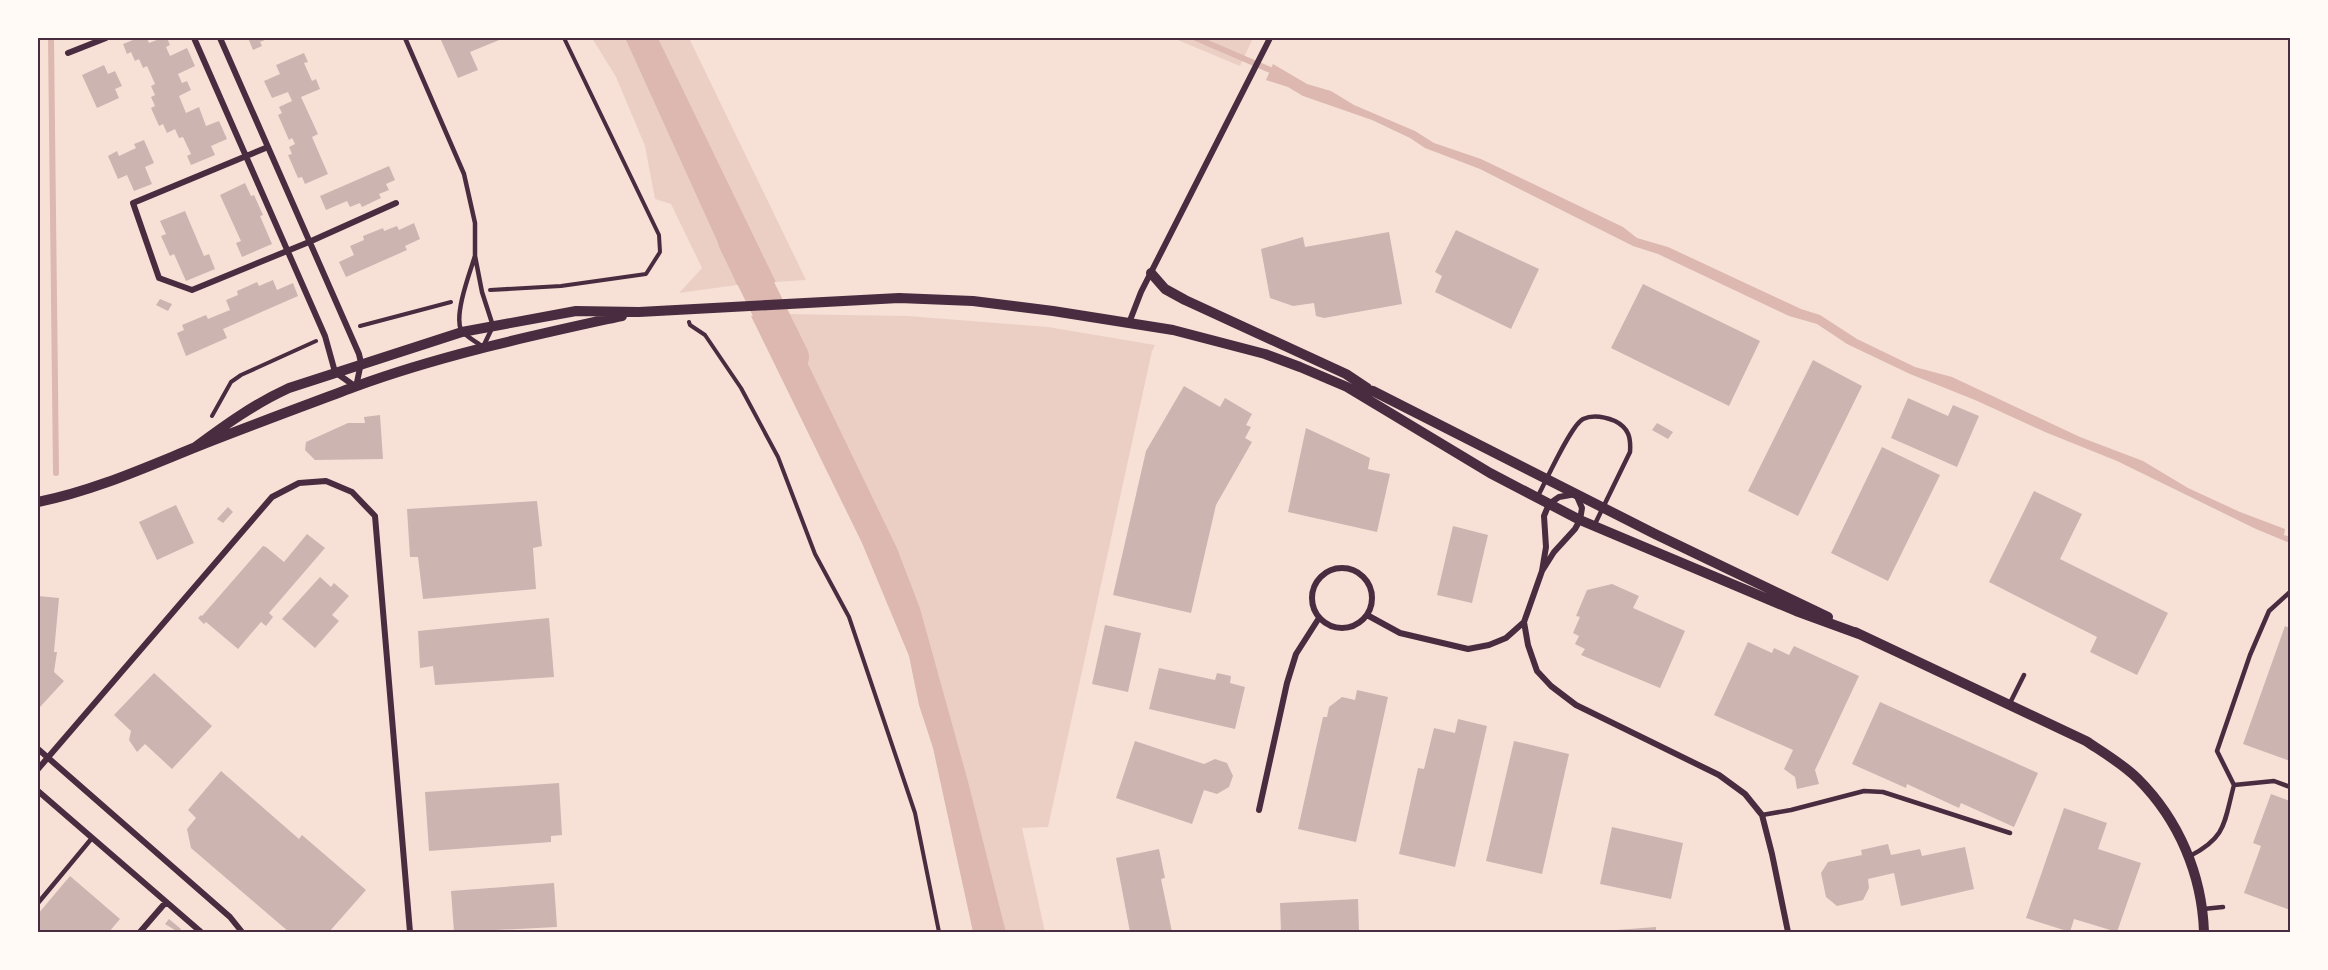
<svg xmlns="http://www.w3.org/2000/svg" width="2328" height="970" viewBox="0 0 2328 970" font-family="Cabin,sans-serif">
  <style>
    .green { fill: #ebcfc5 }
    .water { fill: #dcb8b0 }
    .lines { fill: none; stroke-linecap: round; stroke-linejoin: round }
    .stream { stroke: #dcb8b0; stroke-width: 6 }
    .river { stroke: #dcb8b0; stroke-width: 34 }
    .building { fill: #ccb4b1 }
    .path { stroke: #4a2c40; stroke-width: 4 }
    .service { stroke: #4a2c40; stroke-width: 4.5 }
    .minor { stroke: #4a2c40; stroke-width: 6 }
    .tertiary { stroke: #4a2c40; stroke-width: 10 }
    .neatline { fill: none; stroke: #4a2c40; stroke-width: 2 }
  </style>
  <rect width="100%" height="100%" fill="#f7e1d7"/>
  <!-- green -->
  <path class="green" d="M592,38H625L737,285L679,293L702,268L671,204L655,199L645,146L616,77Z
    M658,38H689L806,280L776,282Z
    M1173,38H1253L1240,66Z
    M784,314L908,316L1048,327L1155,345L1152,351L1048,827L1022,828L1045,932H1006L968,781L920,608L897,548Z"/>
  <!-- water -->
  <path class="water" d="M625,38H658L776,282L737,285Z
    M1273,64L1307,84L1331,91L1354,105L1415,131L1434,143L1481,159L1623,227L1637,238L1668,247L1801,309L1820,315L1857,339L1915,367L1952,377L2080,437L2143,461L2188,488L2240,512L2285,529L2284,535L2290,537V543L2256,529L2117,461L2045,432L1975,400L1910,374L1847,344L1817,324L1789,316L1658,254L1633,246L1480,169L1425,148L1410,138L1372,120L1303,96L1288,87L1266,80Z
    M784,314L897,548L920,608L968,781L1006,932H973L933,748L919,705L909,656L862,543L751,316Z"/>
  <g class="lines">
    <!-- stream -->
    <path class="stream" d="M51,38L56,473
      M1196,38L1275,72"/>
    <!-- river -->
    <path class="river" d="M735,241L792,357"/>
  </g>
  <!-- building -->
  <path class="building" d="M138,38H147L149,43L162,38H167L170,45L166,47L170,56L187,48L195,66L178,74L182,83L187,81L191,90L179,96L186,113L199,107L206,126L219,121L227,139L211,146L215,155L191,165L187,156L191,154L183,137L179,138L175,129L167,133L163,124L159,126L151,108L155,106L151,97L155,95L151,86L155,84L147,66L143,68L139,59L135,61L131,52L127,54L123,44Z
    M248,38H270L260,42L262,46L253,50Z
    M440,38H504L470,52L478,70L458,78Z
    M304,53L308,62L304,63L312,81L316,79L320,89L301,97L318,134L312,137L328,174L305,184L302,177L298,178L288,155L292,154L289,147L295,144L292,138L289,140L278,115L282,113L279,107L292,101L288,92L272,98L264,81L280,74L276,65Z
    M104,65L108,74L115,71L122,86L115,89L119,98L97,108L82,75Z
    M144,140L154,163L145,167L152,184L134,191L127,175L118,179L108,156L117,151L119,156L136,148L134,144Z
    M389,166L395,180L386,184L389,190L379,194L381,198L362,207L360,203L350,207L347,201L326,210L320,196Z
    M245,183L251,196L254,195L263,215L260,216L272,244L242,257L236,243L241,241L220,195Z
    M185,211L204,256L209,254L215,269L186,281L174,254L170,256L161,236L166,234L160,221Z
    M414,223L420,239L405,246L407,250L346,277L339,262L354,255L350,246L364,240L363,236L383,228L384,231L397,226L399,230Z
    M1456,230L1539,269L1511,329L1435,292L1442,276L1435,272Z
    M1389,232L1402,304L1324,318L1316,316L1314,303L1293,306L1270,298L1261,249L1303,237L1305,247Z
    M273,280L277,290L293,283L298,296L223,329L227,338L186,356L177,333L184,330L182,325L206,315L208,319L230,310L226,300L238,295L237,291L257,282L259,286Z
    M1643,284L1760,341L1729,406L1611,348Z
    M160,299L172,304L168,311L156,305Z
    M1813,360L1862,386L1798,516L1748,491Z
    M1184,386L1220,407L1225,398L1252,414L1246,425L1251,427L1245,438L1252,442L1216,505L1191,613L1113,595L1146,451Z
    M1908,398L1948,416L1953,405L1979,416L1957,467L1891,438Z
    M380,415L383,459L315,460L305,450L306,442L348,423H365L364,417Z
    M1657,423L1673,432L1668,439L1652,430Z
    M1306,428L1370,458L1368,469L1390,474L1377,532L1288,512Z
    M1882,447L1940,475L1888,581L1831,553Z
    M2034,491L2082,514L2060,559L2168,613L2137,675L2090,652L2097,637L1989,582Z
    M537,501L542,546L533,548L536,589L423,599L418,557H410L407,509Z
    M176,505L194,543L157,560L139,522Z
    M228,507L233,512L223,523L217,519Z
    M1453,526L1488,535L1472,603L1437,595Z
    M307,534L325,548L269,613L273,617L266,626L261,622L238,649L206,622L204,624L198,618L201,615L202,616L263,546L266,547L284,562Z
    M320,577L331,587L334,583L349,596L332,615L339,621L315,648L282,619Z
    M1612,584L1639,596L1633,608L1685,631L1660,688L1581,655L1585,649L1575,644L1579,636L1573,633L1580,617L1576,616L1587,590Z
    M38,596L59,598L54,652H57L54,672L64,681L40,707L38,706Z
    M549,618L554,677L435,685L433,666L420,668L418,631Z
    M1105,625L1141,633L1128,692L1092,684Z
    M2285,626L2290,628V761L2243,744Z
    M1748,642L1772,653L1774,648L1789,655L1794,646L1859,676L1815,770L1819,784L1797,789L1795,777L1784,769L1793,750L1714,715Z
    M1159,668L1215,680L1217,673L1231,676L1230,683L1245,687L1235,729L1149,709Z
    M154,673L212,726L172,769L145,744L137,752L129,740L131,731L114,715Z
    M1357,690L1388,697L1356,842L1298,829L1323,717H1327L1329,707L1342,697L1355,700Z
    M1880,702L2038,773L2014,827L1961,803L1959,808L1907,784L1906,788L1852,764Z
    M1458,719L1487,726L1455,867L1399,854L1418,768L1424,769L1434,728L1455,733Z
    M1135,741L1204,764L1215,759L1227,763L1233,776L1229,787L1217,794L1204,790L1192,824L1116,798Z
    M1514,741L1569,754L1542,874L1486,861Z
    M221,771L299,839L302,835L366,890L329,932H289L191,848L187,829L196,818L188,810Z
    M559,783L562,835L551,836V842L429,851L425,792Z
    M2271,794L2290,801V910L2244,893L2261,846L2253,843Z
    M2064,808L2107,823L2098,849L2141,863L2117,932L2074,919L2070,932L2026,918Z
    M1612,827L1683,843L1671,899L1600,884Z
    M1888,844L1891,855L1920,849L1922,856L1965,847L1974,889L1901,906L1894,873L1868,879L1869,888L1863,900L1837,906L1826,897L1821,873L1828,862L1862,855L1861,850Z
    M1159,849L1165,878L1161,879L1172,932H1130L1116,858Z
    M70,876L120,919L109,932H38V914Z
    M554,883L557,927L454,932L451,891Z
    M1358,899L1359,932H1281L1280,903Z
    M169,919L181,929L178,932L165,924Z
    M1656,927V932H1603V931Z"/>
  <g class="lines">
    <!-- path -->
    <path class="path" d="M490,290L561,286L646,274L660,252L659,235L564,38
      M689,322L690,325L705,335L741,388L778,457L815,554L849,617L915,813L939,932
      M360,326L451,302
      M212,416L231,382L241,375L316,341"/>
    <!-- service -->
    <path class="service" d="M405,38L464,174L475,223V256L482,292L493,326L483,347C477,342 465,336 461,330C454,314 470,272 475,256
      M1538,496C1546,481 1571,425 1583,419C1594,414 1605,417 1615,421C1629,428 1631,438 1630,452L1594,526
      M2009,705L2024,675
      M2234,785L2274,781L2290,787
      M1762,815L1791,810L1864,791L1883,792L2010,833
      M2190,856C2227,837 2224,822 2234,785L2217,751L2250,655L2269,611L2290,592
      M38,903L92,838
      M2203,909L2223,907"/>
    <!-- minor -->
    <path class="minor" d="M194,38L325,336L335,372L356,387L361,363L359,354L220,38
      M68,53L106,38
      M268,147L133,203L159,278L192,290L309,242L396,203
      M1129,323L1141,292L1270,38
      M1312 598a30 30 0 1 1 60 0a30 30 0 1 1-60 0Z
      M1542,571L1554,552L1575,529L1580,520L1582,508L1576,494L1559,497L1549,504L1544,516L1546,547L1542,571L1524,622L1528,645L1537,671L1551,686L1576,705L1719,775L1745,794L1762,815L1772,854L1788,932
      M1367,615L1400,633L1468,649L1489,645L1506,638L1524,622
      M38,749L230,917L242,932
      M38,769L272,497L299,483L326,481L352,492L375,516L410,932
      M38,791L201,932
      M1259,810L1287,683L1296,654L1319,618
      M140,932L166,902"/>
    <!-- tertiary -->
    <path class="tertiary" d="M1151,273L1165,289L1185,300L1346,374L1367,388
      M1354,388L1373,391L1655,534L1828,617
      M194,448C225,425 254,404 289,388L462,332L576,311L639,312L899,298L973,301L1053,311L1173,330L1265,354L1300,367L1347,387L1490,473L1580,520L1796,611L1859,634
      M38,502C93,491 144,468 196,447C249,426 301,407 354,387C441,355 531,336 622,316
      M1855,632L2086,741C2104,753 2123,764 2138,779C2179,820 2202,875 2204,932"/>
  </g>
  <!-- border -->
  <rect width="2328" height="970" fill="none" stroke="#fffaf5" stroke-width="78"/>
  <rect x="39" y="39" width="2250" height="892" class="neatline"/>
</svg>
